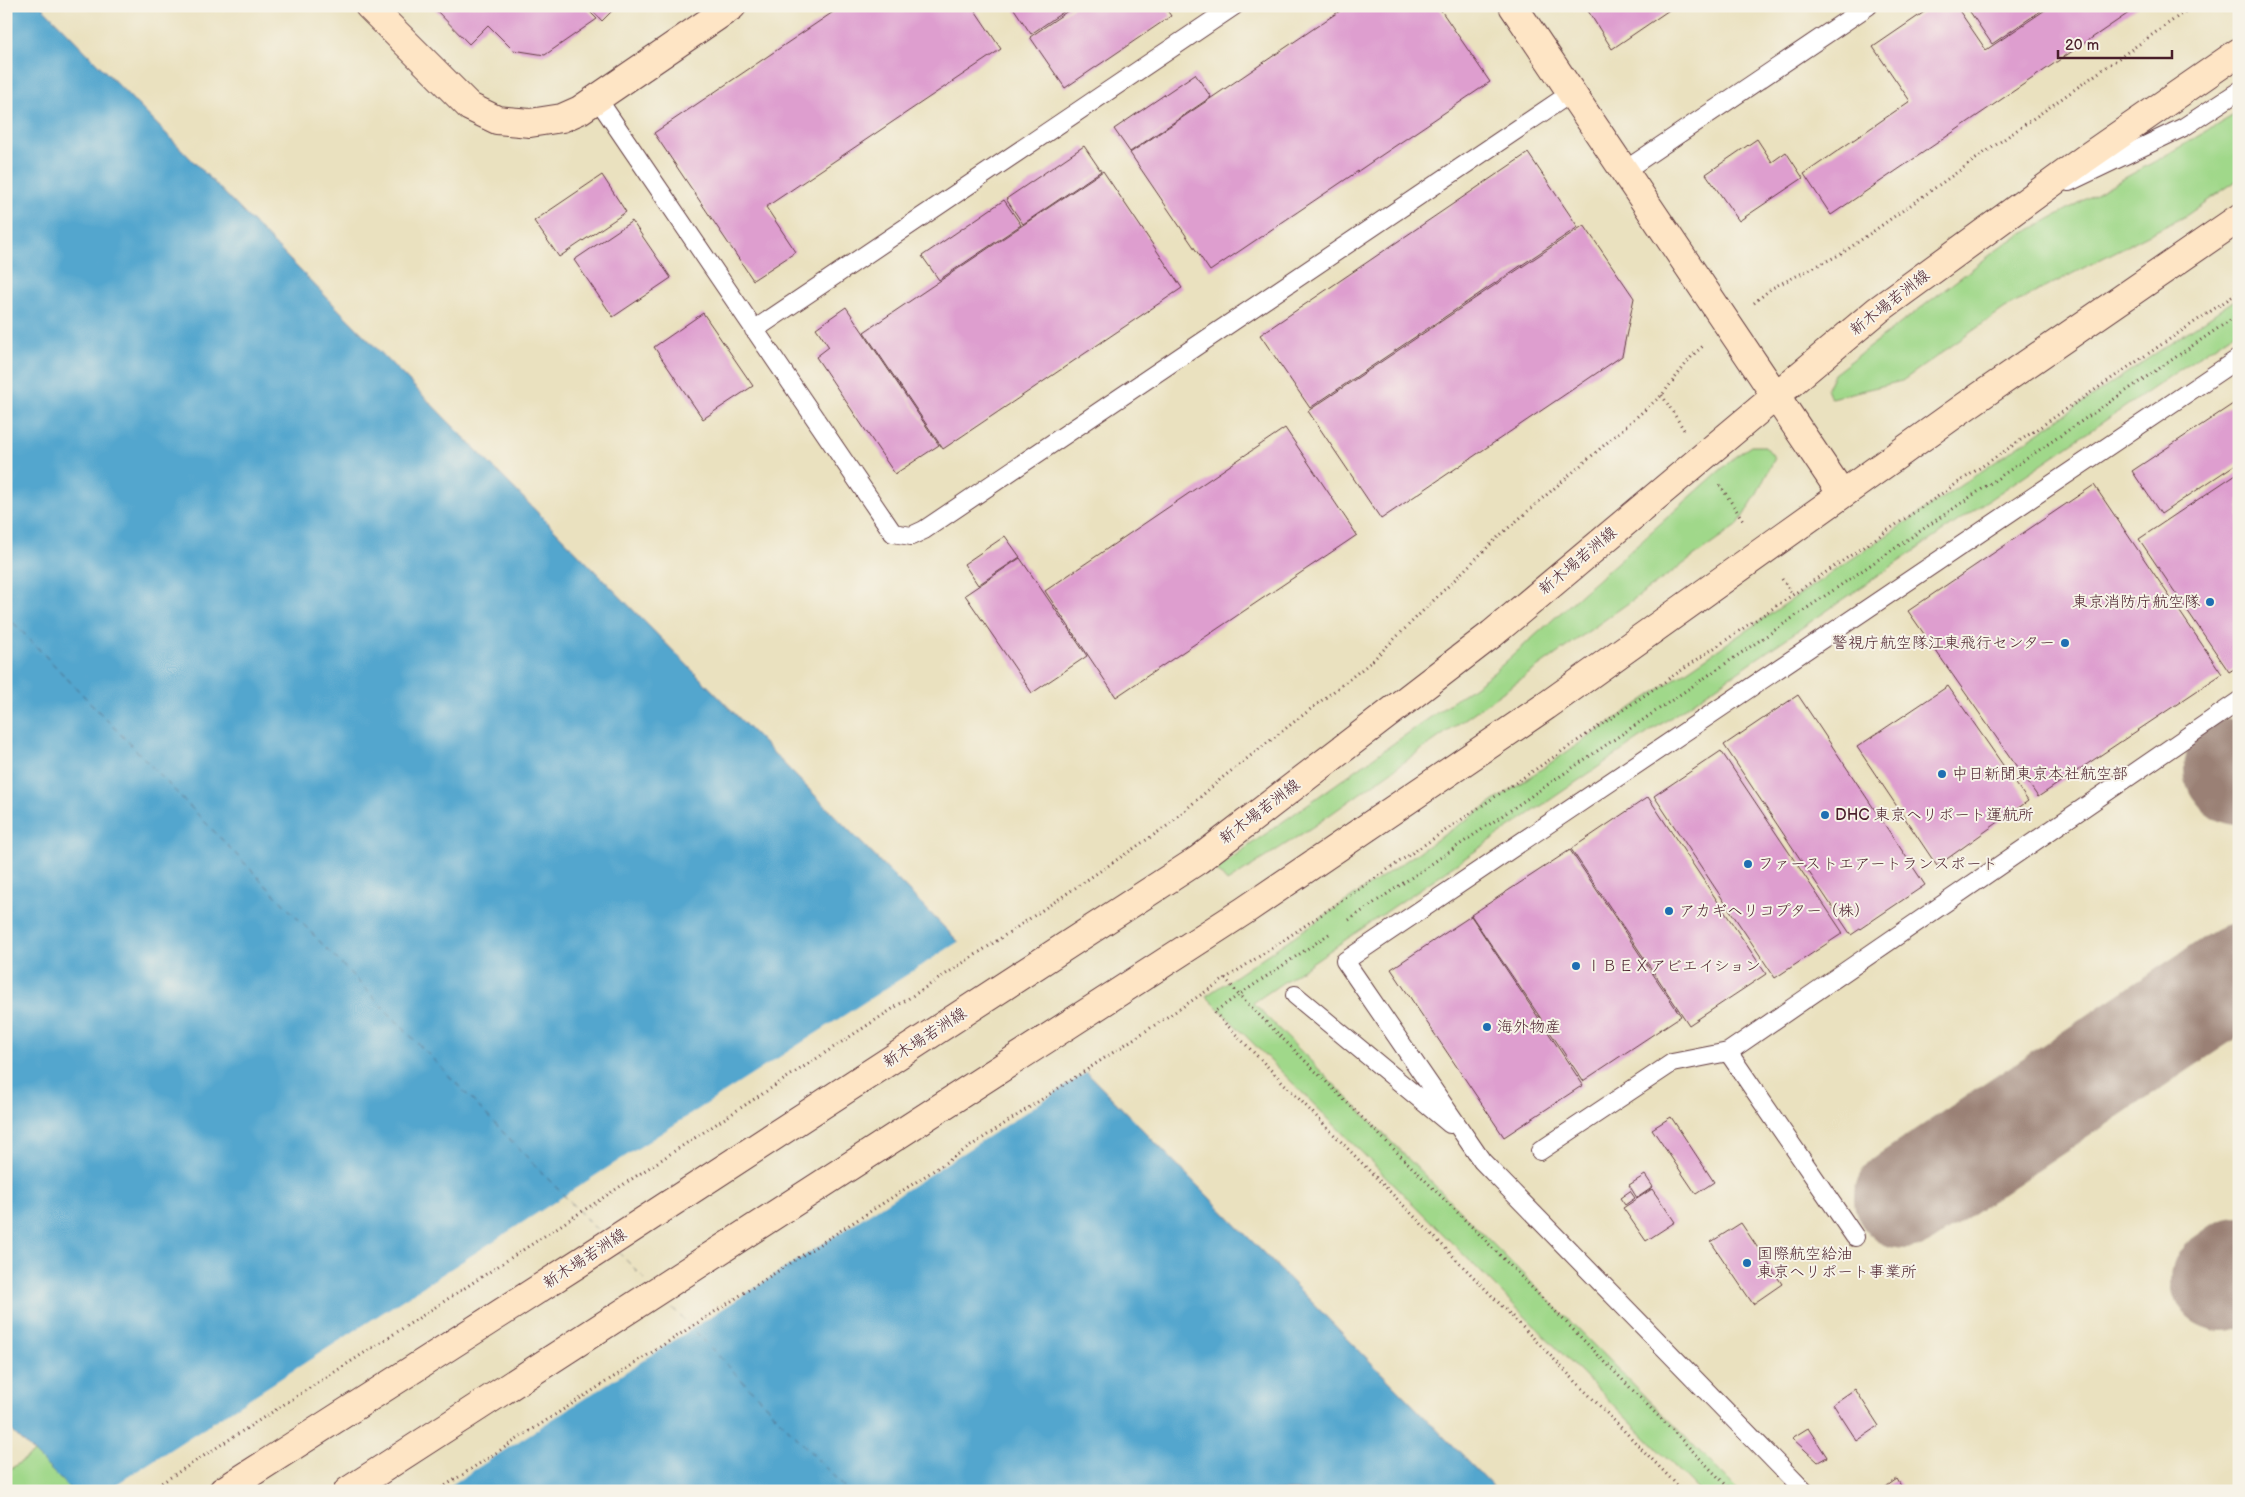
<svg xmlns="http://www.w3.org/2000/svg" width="2245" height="1497" viewBox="0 0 2245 1497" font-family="'Balsamiq Sans','Klee One',sans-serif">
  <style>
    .green { fill: #a0d88a; stroke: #757c5a }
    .water { fill: #53a6ce; stroke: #4e627c }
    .pier { fill: #eae1bf }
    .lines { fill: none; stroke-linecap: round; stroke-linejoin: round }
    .ferry { stroke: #4e556c; stroke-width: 1; stroke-dasharray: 6 5; stroke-linecap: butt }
    .taxiway { stroke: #9a8075; stroke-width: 102 }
    .building { fill: #de9ecf }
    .lane-casing { stroke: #623c41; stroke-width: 20 }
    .secondary-casing { stroke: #623c41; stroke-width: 30 }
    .path { stroke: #623c41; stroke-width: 3; stroke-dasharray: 1 4; stroke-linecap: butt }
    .lane { stroke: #fff; stroke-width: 18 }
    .secondary { stroke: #fee5c5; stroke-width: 28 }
    .poi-dot { fill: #1f6fb2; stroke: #f7f3e8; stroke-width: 2 }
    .labels { text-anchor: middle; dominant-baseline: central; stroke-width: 4; stroke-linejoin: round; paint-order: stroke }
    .street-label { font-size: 16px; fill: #4a1f2b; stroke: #f7f3e8 }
    .poi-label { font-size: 16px; fill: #4a1f2b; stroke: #f7f3e8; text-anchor: start }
  </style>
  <rect width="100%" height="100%" fill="#f7f3e8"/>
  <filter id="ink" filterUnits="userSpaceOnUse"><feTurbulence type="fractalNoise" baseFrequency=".02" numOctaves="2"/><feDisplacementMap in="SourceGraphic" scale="10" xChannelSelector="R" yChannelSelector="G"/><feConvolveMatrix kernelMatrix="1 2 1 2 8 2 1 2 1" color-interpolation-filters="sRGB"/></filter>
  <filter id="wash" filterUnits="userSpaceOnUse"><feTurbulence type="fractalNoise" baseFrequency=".0096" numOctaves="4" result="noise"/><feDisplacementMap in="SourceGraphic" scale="20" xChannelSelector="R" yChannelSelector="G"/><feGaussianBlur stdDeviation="1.12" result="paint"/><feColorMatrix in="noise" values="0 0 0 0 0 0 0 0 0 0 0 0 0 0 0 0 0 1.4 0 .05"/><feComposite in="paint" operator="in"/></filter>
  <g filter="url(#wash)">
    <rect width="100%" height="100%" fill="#eae1bf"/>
    <!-- green -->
    <path class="green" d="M2239,112V179L2187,215L2005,308L1902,381L1831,398L1827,388L1834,374L2006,243L2161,158Z
      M2239,297V329L1253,1003L1739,1491H1699L1206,996Z
      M1751,446H1765L1775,458L1755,497L1737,526L1314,826L1227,882L1216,869L1493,673L1736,456Z
      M34,1453L72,1491H6V1472Z"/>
    <!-- water -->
    <path class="water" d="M6,6H41L1497,1491H72L6,1425Z"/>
    <!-- pier -->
    <path class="pier" d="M961,940L1089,1071L442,1491H106Z"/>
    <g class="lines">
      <!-- ferry -->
      <path class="ferry" d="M6,615L600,1233
        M618,1252L647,1281
        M665,1300L848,1491"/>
      <!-- taxiway -->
      <path class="taxiway" d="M2235,769L2239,774
        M1905,1198L2239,975
        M2222,1280L2239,1268"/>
    </g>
    <g id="blocks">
      <!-- building -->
      <path class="building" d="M432,6H584L597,19L545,55L513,50L488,25L469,44Z
        M588,6H617L602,21Z
        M842,6H972L1001,49L766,207L796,252L753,280L654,133Z
        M1012,6H1072L1031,34Z
        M1075,6H1164L1171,16L1065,88L1030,37Z
        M1347,6H1438L1490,82L1210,271L1130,153Z
        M1585,6H1675L1612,49Z
        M1933,6H1956L1986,50L2051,6H2139L1831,215L1804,174L1910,101L1873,47Z
        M1966,6H2048L1992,44Z
        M1195,74L1211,97L1130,152L1114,129Z
        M1757,139L1772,162L1786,152L1803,178L1739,221L1706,174Z
        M1084,146L1101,171L1023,224L1006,199Z
        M1528,153L1578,227L1310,408L1260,335Z
        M1103,171L1182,288L943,449L864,332Z
        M602,175L626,212L559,257L534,221Z
        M1004,200L1021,225L939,280L922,256Z
        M632,221L671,278L613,317L574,260Z
        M1584,225L1634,298L1622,356L1381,519L1308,411Z
        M846,307L939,445L895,474L816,357L829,347L816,328Z
        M703,313L753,386L703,419L654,347Z
        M2239,400V462L2161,514L2132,471Z
        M1285,428L1357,535L1116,697L1045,591Z
        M2239,472V666L2229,672L2139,539Z
        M2094,485L2222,674L2038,797L1908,611Z
        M1005,536L1020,557L978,585L964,564Z
        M1020,558L1087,656L1032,693L965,595Z
        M1948,686L2028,801L1937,866L1857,747Z
        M1798,695L1925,885L1851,935L1724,745Z
        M1721,751L1843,933L1775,978L1654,796Z
        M1648,797L1766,974L1689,1025L1571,849Z
        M1570,850L1681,1016L1583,1081L1471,915Z
        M1471,916L1583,1085L1504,1137L1391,969Z
        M1671,1117L1714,1182L1696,1194L1652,1129Z
        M1645,1175L1653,1187L1637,1198L1629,1185Z
        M1652,1189L1675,1222L1646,1241L1623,1208Z
        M1630,1191L1635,1198L1625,1205L1620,1198Z
        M1741,1223L1782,1284L1753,1304L1711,1242Z
        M1855,1389L1879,1426L1857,1441L1833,1404Z
        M1808,1428L1827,1457L1818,1462L1792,1438Z
        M1897,1479L1904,1491H1880Z"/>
    </g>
  </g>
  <g filter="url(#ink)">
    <use href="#blocks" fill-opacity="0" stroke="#623c41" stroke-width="1"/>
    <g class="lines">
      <!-- lane casing -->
      <g class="lane-casing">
        <path id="lane" d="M597,98L893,533L911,536L924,530L1571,93
          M1624,171L1868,6
          M2069,182L2184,127L2239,91
          M754,330L1234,6
          M1295,995L1450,1124
          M1728,1052L1855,1237
          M1540,1151L1672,1063L1728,1052L2239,701
          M1804,1491L1482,1161L1345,961L2239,358"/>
      </g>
      <!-- secondary casing -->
      <g class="secondary-casing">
        <path id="secondary" d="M369,6L470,107L497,120L530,123L562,118L580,110L732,6
          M1513,6L1842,494
          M223,1491L582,1261L1198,860L1492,634L1878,310L2086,158L2239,52
          M348,1491L1244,911L1546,706L1966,406L2239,218"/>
      </g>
      <!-- path -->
      <path class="path" d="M1754,303L1772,288L1841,254L2193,6
        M1662,395L1684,430
        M1720,485L1744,522
        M1782,579L1793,595
        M1349,920L2239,314
        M1329,934L1214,1012L1683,1491
        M1225,978L1239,995L1481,1236L1732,1491
        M149,1491L414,1321L992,944L1167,826L1222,778L1370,663L1498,537L1662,395L1692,356L1703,346
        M437,1491L919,1180L1278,944L2239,292"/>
      <!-- lane -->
      <use href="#lane" class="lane"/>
      <!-- secondary -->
      <use href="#secondary" class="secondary"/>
    </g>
  </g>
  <!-- markers -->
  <g class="poi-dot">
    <circle cx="2210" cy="602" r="5"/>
    <circle cx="2065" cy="643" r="5"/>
    <circle cx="1942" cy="774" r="5"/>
    <circle cx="1825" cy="815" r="5"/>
    <circle cx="1748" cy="864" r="5"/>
    <circle cx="1669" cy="911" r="5"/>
    <circle cx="1576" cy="966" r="5"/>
    <circle cx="1487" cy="1027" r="5"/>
    <circle cx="1747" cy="1263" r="5"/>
  </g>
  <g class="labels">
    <!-- street labels -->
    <g class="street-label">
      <text transform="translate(1890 303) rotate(-38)">新木場若洲線</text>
      <text transform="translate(1578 561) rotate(-40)">新木場若洲線</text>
      <text transform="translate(1260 812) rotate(-37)">新木場若洲線</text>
      <text transform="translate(925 1038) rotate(-33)">新木場若洲線</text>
      <text transform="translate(585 1259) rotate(-33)">新木場若洲線</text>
    </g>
    <!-- poi labels -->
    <g class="poi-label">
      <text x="2200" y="602" text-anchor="end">東京消防庁航空隊</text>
      <text x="2055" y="643" text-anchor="end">警視庁航空隊江東飛行センター</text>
      <text x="1952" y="774">中日新聞東京本社航空部</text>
      <text x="1835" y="815">DHC 東京ヘリポート運航所</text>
      <text x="1758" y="864">ファーストエアートランスポート</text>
      <text x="1679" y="911">アカギヘリコプター（株）</text>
      <text x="1586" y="966">ＩＢＥＸアビエイション</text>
      <text x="1497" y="1027">海外物産</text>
      <text x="1757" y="1254">国際航空給油<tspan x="1757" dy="18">東京ヘリポート事業所</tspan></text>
    </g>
  </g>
  <!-- margin -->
  <rect width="2245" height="1497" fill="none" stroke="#f7f3e8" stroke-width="25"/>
  <!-- scale -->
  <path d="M2058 50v8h114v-8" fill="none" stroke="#4a1f2b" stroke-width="2.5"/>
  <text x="2065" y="50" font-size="15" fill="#4a1f2b" stroke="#f7f3e8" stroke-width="4" paint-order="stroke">20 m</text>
</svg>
